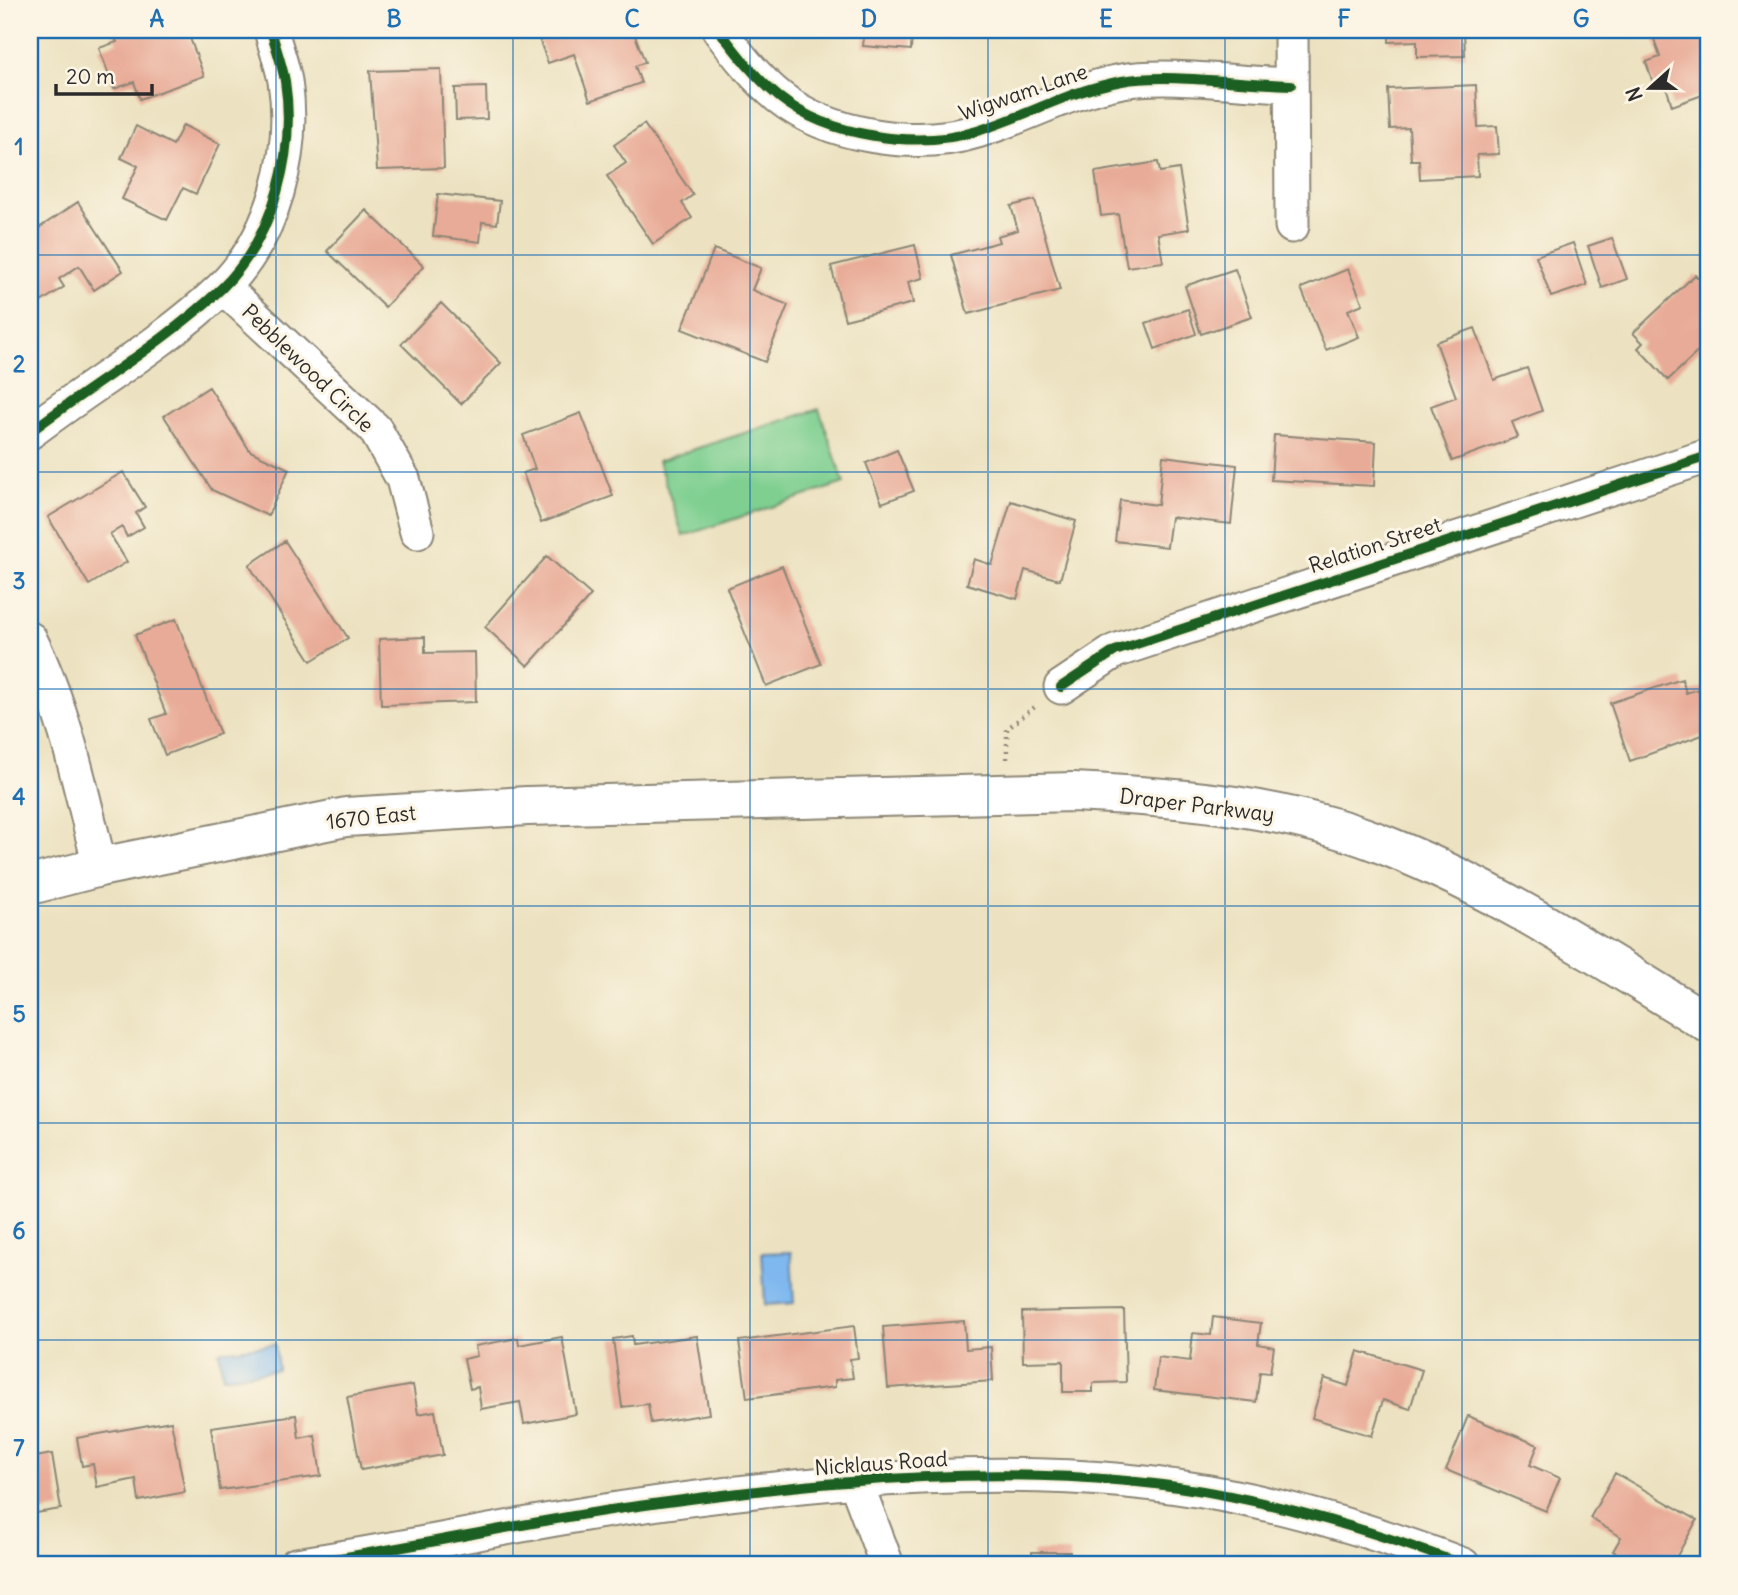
<svg xmlns="http://www.w3.org/2000/svg" width="1738" height="1595" viewBox="0 0 1738 1595" font-family="Delius,sans-serif">
  <style>
    .green { fill: #7ecf90; stroke: #547d5e; stroke-width: 2 }
    .water { fill: #7fb8ef; stroke: #55728d; stroke-width: 2 }
    .building { fill: #e8ab97 }
    .lines { fill: none; stroke-linecap: round; stroke-linejoin: round }
    .minor-casing { stroke: #8c8676; stroke-width: 37 }
    .secondary-casing { stroke: #8c8676; stroke-width: 42 }
    .path { stroke: #8c8676; stroke-width: 4.5; stroke-dasharray: 2 5; stroke-linecap: butt }
    .minor { stroke: #fff; stroke-width: 33 }
    .secondary { stroke: #fff; stroke-width: 38 }
    .cycleway-casing { stroke: #fcf5e5; stroke-width: 15 }
    .cycleway { stroke: #1b5e20; stroke-width: 10 }
    .grid { fill: none; stroke: #1f6fb2; stroke-width: 2; stroke-opacity: 0.55 }
    .labels { text-anchor: middle; dominant-baseline: central; stroke-width: 6; stroke-linejoin: round; paint-order: stroke }
    .street-label { font-size: 21px; fill: #2b2b2b; stroke: #fcf5e5 }
    .neatline { fill: none; stroke: #1f6fb2; stroke-width: 2.5 }
    .grid-label { font-size: 23px; text-anchor: middle; font-weight: bold; fill: #1f6fb2 }
  </style>
  <rect width="100%" height="100%" fill="#fcf5e5"/>
  <filter id="ink" filterUnits="userSpaceOnUse"><feTurbulence type="fractalNoise" baseFrequency=".0143" numOctaves="2"/><feDisplacementMap in="SourceGraphic" scale="14" xChannelSelector="R" yChannelSelector="G"/><feConvolveMatrix kernelMatrix="1 2 1 2 8 2 1 2 1" color-interpolation-filters="sRGB"/></filter>
  <filter id="wash" filterUnits="userSpaceOnUse"><feTurbulence type="fractalNoise" baseFrequency=".00686" numOctaves="4" result="noise"/><feDisplacementMap in="SourceGraphic" scale="28" xChannelSelector="R" yChannelSelector="G"/><feGaussianBlur stdDeviation="1.57" result="paint"/><feColorMatrix in="noise" values="0 0 0 0 0 0 0 0 0 0 0 0 0 0 0 0 0 1.4 0 .05"/><feComposite in="paint" operator="in"/></filter>
  <g filter="url(#wash)">
    <rect width="100%" height="100%" fill="#ece2c1"/>
    <!-- green -->
    <path class="green" d="M819,409L844,483L683,536L658,461Z"/>
    <!-- water -->
    <path class="water" d="M791,1252L794,1303L765,1305L762,1253Z
      M275,1344L278,1370L223,1377L219,1351Z"/>
    <g id="blocks">
      <!-- building -->
      <path class="building" d="M112,30H187L204,76L140,99L134,82L114,89L99,48L117,42Z
        M633,30L645,62L635,66L641,83L590,101L574,54L548,63L536,31Z
        M865,30H951L950,38L912,34L911,50L863,46Z
        M1389,30H1464L1465,56L1417,57V41L1389,42Z
        M1651,30H1708V93L1672,106L1665,83L1654,86L1646,62L1660,57Z
        M441,69L444,168L377,170L370,71Z
        M1476,85L1478,127L1497,126L1499,154L1477,155L1478,176L1420,179L1419,160H1411L1409,128L1390,129L1388,89Z
        M486,87L487,119L456,120L455,88Z
        M644,124L693,195L682,203L692,218L653,244L607,176L626,163L614,145Z
        M183,125L220,144L196,194L183,188L167,220L122,199L138,166L121,158L136,126L173,145Z
        M1158,162L1160,172L1179,169L1189,229L1158,234L1163,262L1127,267L1118,214L1101,216L1095,172Z
        M438,194L500,201L497,224L482,222L480,242L433,236Z
        M1035,200L1060,290L968,314L951,255L999,242L997,236L1018,230L1011,206Z
        M78,202L123,271L94,290L79,266L59,279L64,287L30,309V234Z
        M366,210L424,266L385,307L327,251Z
        M1612,238L1627,279L1602,288L1588,246Z
        M1573,243L1587,285L1551,297L1536,256Z
        M915,245L923,278L908,282L913,303L845,320L831,266Z
        M714,249L761,268L752,290L788,305L765,362L682,329Z
        M1235,269L1252,317L1201,334L1185,286Z
        M1348,269L1363,304L1348,310L1359,337L1326,350L1301,288Z
        M1695,275L1708,289V342L1668,380L1638,348L1643,343L1633,333Z
        M441,303L501,363L461,404L401,344Z
        M1188,309L1196,334L1155,349L1146,323Z
        M1475,328L1494,380L1527,368L1542,411L1512,422L1518,437L1452,461L1431,406L1456,397L1436,342Z
        M209,387L250,451L289,469L268,516L212,490L164,416Z
        M581,413L613,496L541,523L523,473L535,469L523,435Z
        M1274,435L1376,442L1374,486L1271,480Z
        M897,450L914,491L882,503L866,463Z
        M1163,456L1237,465L1231,524L1171,517L1167,547L1115,541L1120,500L1158,505Z
        M123,472L145,507L136,513L144,527L127,537L122,527L110,534L127,562L89,585L48,517Z
        M1011,501L1076,521L1060,580L1025,570L1017,599L967,584L974,559L992,565Z
        M285,541L348,638L311,661L249,565Z
        M547,556L591,595L528,666L485,627Z
        M782,566L821,664L766,686L727,588Z
        M176,619L220,734L165,755L151,719L166,714L135,635Z
        M425,637V653L475,652L476,702L381,705L379,639Z
        M1682,679L1686,693L1708,686V733L1630,761L1610,703Z
        M1124,1310L1126,1382L1093,1383V1392H1063V1361L1023,1362L1022,1312Z
        M1213,1317L1261,1323L1258,1344L1274,1347L1270,1373L1260,1372L1256,1402L1154,1390L1158,1357L1190,1361L1193,1333L1211,1335Z
        M964,1321L966,1349L991,1347L993,1381L888,1388L883,1327Z
        M854,1326L858,1358L850,1359L853,1378L835,1380V1387L747,1398L739,1341Z
        M632,1336L633,1345L697,1336L709,1414L651,1423L648,1404L622,1407L613,1339Z
        M562,1337L576,1414L524,1424L520,1402L481,1409L478,1387L470,1389L464,1359L477,1356L475,1346L518,1338L519,1345Z
        M1358,1351L1422,1370L1410,1409L1383,1400L1372,1436L1312,1418L1324,1378L1348,1386Z
        M413,1385L418,1414L435,1411L443,1455L361,1470L347,1397Z
        M296,1415L299,1438L315,1435L321,1476L220,1490L211,1427Z
        M1468,1416L1538,1445L1530,1465L1560,1478L1546,1511L1446,1470Z
        M171,1421L185,1492L139,1501L136,1479L97,1487L93,1464L82,1466L77,1438Z
        M52,1454L61,1509L30,1514V1458Z
        M1615,1473L1697,1520L1672,1565H1638L1613,1551L1621,1537L1590,1518Z
        M1032,1552H1070V1565H1033Z
        M1156,1561L1213,1562V1565H1156Z"/>
    </g>
  </g>
  <g filter="url(#ink)">
    <use href="#blocks" fill-opacity="0" stroke="#8c8676" stroke-width="2"/>
    <g class="lines">
      <!-- minor casing -->
      <g class="minor-casing">
        <path id="minor" d="M719,30C737,54 755,77 779,97C828,136 916,150 977,131C1027,116 1068,91 1122,81C1168,73 1241,84 1291,85
          M1291,30L1292,226
          M223,287L375,429L403,479L417,532
          M30,432C93,384 164,343 222,288C274,237 296,152 285,81C282,64 275,46 271,30
          M30,639C65,710 81,790 100,867
          M1061,687L1115,651L1708,456
          M856,1483L887,1565
          M296,1565C406,1549 514,1524 624,1508C820,1480 1034,1457 1230,1496C1310,1512 1387,1536 1463,1565"/>
      </g>
      <!-- secondary casing -->
      <g class="secondary-casing">
        <path id="secondary" d="M30,885L100,867L346,817L527,806L1073,792C1181,797 1291,806 1392,848C1504,893 1605,961 1708,1023"/>
      </g>
      <!-- path -->
      <path class="path" d="M1007,759V729L1037,705"/>
      <!-- minor -->
      <use href="#minor" class="minor"/>
      <!-- secondary -->
      <use href="#secondary" class="secondary"/>
      <!-- cycleway casing -->
      <g class="cycleway-casing">
        <path id="cycleway" d="M719,30C737,54 755,77 779,97C828,136 916,150 977,131C1027,116 1068,91 1122,81C1168,73 1241,84 1291,85
          M30,432C93,384 164,343 222,288C274,237 296,152 285,81C282,64 275,46 271,30
          M1061,687L1115,651L1708,456
          M296,1565C406,1549 514,1524 624,1508C820,1480 1034,1457 1230,1496C1310,1512 1387,1536 1463,1565"/>
      </g>
      <!-- cycleway -->
      <use href="#cycleway" class="cycleway"/>
    </g>
  </g>
  <!-- grid -->
  <path class="grid" d="M276,30V1565M513,30V1565M750,30V1565M988,30V1565M1225,30V1565M1462,30V1565M30,255H1708M30,472H1708M30,689H1708M30,906H1708M30,1123H1708M30,1340H1708"/>
  <g class="labels">
    <!-- street labels -->
    <g class="street-label">
      <text transform="translate(1023 92) rotate(-19)">Wigwam Lane</text>
      <text transform="translate(308 368) rotate(44)">Pebblewood Circle</text>
      <text transform="translate(1375 545) rotate(-18)">Relation Street</text>
      <text transform="translate(1197 805) rotate(7)">Draper Parkway</text>
      <text transform="translate(371 817) rotate(-6)">1670 East</text>
      <text transform="translate(881 1463) rotate(-4)">Nicklaus Road</text>
    </g>
  </g>
  <!-- margin -->
  <rect width="1738" height="1595" fill="none" stroke="#fcf5e5" stroke-width="77"/>
  <!-- north arrow -->
  <g transform="translate(1650 88) rotate(249)" stroke="#fcf5e5" stroke-width="5" paint-order="stroke">
  <path d="M0-5L12 26L0 18L-12 26Z" fill="#2b2b2b"/>
  <text y="-10" font-size="19" font-weight="bold" text-anchor="middle" fill="#2b2b2b">N</text>
  </g>
  <!-- scale -->
  <path d="M56 84v10h96v-10" fill="none" stroke="#2b2b2b" stroke-width="3.5"/>
  <text x="66" y="84" font-size="21" fill="#2b2b2b" stroke="#fcf5e5" stroke-width="5" paint-order="stroke">20 m</text>
  <rect x="38" y="38" width="1662" height="1518" class="neatline"/>
  <g class="grid-label">
    <text x="157" y="27">A</text>
    <text x="394" y="27">B</text>
    <text x="632" y="27">C</text>
    <text x="869" y="27">D</text>
    <text x="1106" y="27">E</text>
    <text x="1344" y="27">F</text>
    <text x="1581" y="27">G</text>
    <text x="19" y="155">1</text>
    <text x="19" y="372">2</text>
    <text x="19" y="589">3</text>
    <text x="19" y="805">4</text>
    <text x="19" y="1022">5</text>
    <text x="19" y="1239">6</text>
    <text x="19" y="1456">7</text>
  </g>
</svg>
